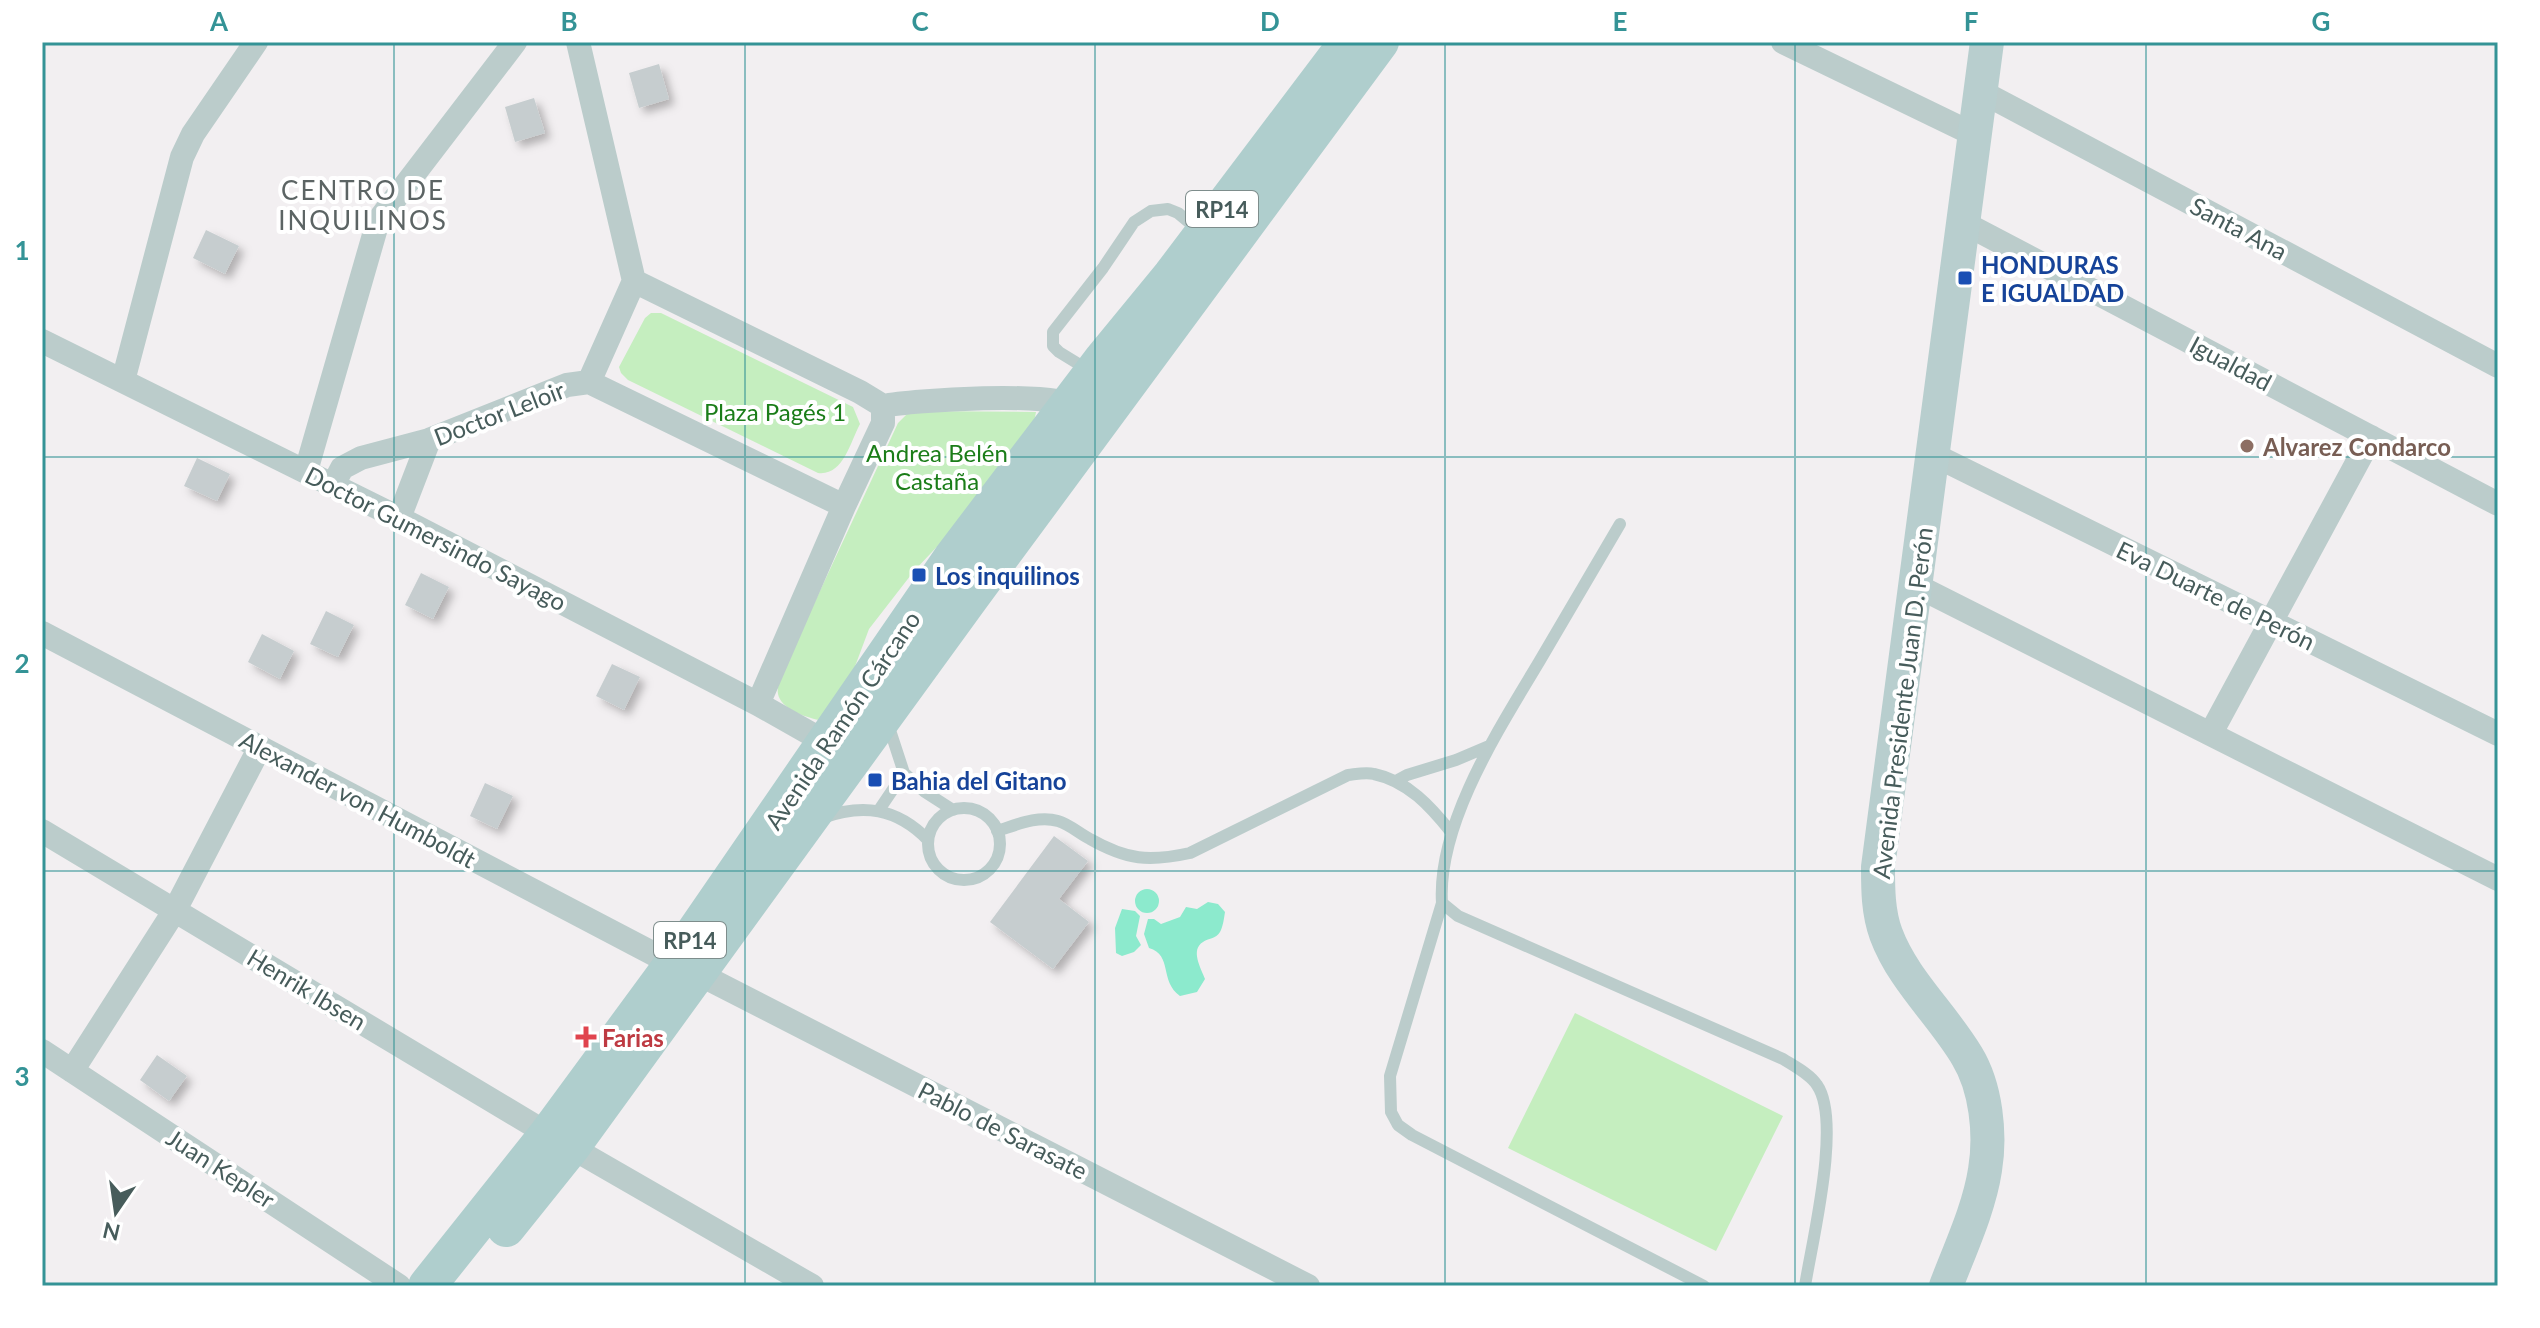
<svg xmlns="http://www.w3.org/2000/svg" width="2540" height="1328" viewBox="0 0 2540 1328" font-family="Lato,sans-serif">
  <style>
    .green { fill: #c5eebf }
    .water { fill: #8ceacd }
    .building { fill: #c6cdcf; filter: url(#shadow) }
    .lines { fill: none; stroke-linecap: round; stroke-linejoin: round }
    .lane { stroke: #bbcccb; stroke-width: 12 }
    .street { stroke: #bbcccb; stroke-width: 24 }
    .secondary { stroke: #b8cece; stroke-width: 34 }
    .primary { stroke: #afcecd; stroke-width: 38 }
    .grid { fill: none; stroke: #349396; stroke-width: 2; stroke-opacity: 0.55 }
    .transit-dot { fill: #1a4fb4; stroke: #fff; stroke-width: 3 }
    .education-dot { fill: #8d6e63; stroke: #fff; stroke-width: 3 }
    .health-dot { fill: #e0444e; stroke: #fff; stroke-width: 3 }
    .labels { text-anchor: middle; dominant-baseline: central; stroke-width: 8; stroke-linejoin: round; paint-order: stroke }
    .shield { fill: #fff; stroke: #7e8d8c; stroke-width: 2 }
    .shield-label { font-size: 22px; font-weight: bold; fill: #475c5b }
    .street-label { font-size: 24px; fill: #475c5b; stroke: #fff }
    .transit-label { font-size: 24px; font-weight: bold; fill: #164399; stroke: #fff; text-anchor: start }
    .park-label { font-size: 24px; fill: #1b7d19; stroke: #fff }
    .education-label { font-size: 24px; font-weight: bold; fill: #785e54; stroke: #fff; text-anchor: start }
    .health-label { font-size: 24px; font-weight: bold; fill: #be3a42; stroke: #fff; text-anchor: start }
    .neighbourhood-label { font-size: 26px; letter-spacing: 2px; fill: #5c6464; stroke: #fff }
    .neatline { fill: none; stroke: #349396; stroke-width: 3 }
    .grid-label { font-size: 26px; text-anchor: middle; font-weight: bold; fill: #349396 }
  </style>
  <defs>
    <filter id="shadow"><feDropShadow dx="5.5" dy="5.5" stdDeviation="4" flood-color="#0004"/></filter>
  </defs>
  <rect width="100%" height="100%" fill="#f2eff1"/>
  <!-- green -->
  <path class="green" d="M651,313H661L853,407L860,424C850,443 843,476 818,473L628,380L621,373L619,367L645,318Z
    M910,411L1036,412L1031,437L967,515L914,571L869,629L851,677L819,720C805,717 781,709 778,694C777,689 779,684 779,679L898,423Z
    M1575,1013L1783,1116L1716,1251L1508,1148Z"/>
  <!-- water -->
  <path class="water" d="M1135 901a12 12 0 1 1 24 0a12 12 0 1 1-24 0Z
    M1208,902L1218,904L1225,912C1224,918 1223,927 1220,932C1216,939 1208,938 1203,942C1190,950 1201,968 1205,979L1197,992L1180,996C1159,981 1173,955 1149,948L1144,934L1148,919H1154L1161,924L1180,917L1186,907L1197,909Z
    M1122,909L1135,911L1140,916L1136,936L1141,945L1134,952L1122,956L1116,953L1115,928Z"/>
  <!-- building -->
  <path class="building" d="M659,64L669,99L639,108L629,73Z
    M534,98L545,133L515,142L505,107Z
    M206,230L239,246L225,274L193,258Z
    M197,458L230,474L217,501L184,486Z
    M421,573L449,587L433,619L405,605Z
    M326,611L354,625L338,657L310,644Z
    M262,634L294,651L280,679L248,662Z
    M612,664L640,677L624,710L596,696Z
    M485,783L513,796L497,829L470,816Z
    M1054,836L1088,861L1059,899L1089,922L1053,969L990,922Z
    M157,1055L187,1076L169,1101L140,1080Z"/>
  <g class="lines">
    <!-- lane -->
    <path class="lane" d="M1090,371L1059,352L1053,346V332L1103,268L1134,222L1151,211L1168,209L1178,213L1201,232
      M1620,524C1593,570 1566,616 1539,662C1499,729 1437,824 1442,903L1458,916L1783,1059C1794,1066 1810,1074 1817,1085C1842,1121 1812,1241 1805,1286
      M888,724L904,773L925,792L953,810
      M1396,781L1407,775L1456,760L1489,746
      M928 844a36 36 0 1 1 72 0a36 36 0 1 1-72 0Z
      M879,810L904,773
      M822,818C863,803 897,808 928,840
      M997,831C1016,825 1038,815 1058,821C1069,824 1080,834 1090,839C1127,860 1149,862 1190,853L1348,775C1357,774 1366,772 1374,774C1408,781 1431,807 1451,832
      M1442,903L1390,1076L1391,1112L1398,1125L1412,1135L1704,1286"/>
    <!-- street -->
    <path class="street" d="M578,42L634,281L589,382
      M1783,42L1975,135
      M1980,91L2498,366
      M1964,223L2498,504
      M634,281L860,392L883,406C913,400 1055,391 1076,407
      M42,341L399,518L758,704L827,743
      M123,381L182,157L193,134L256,42
      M1934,455L2498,734
      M306,471L378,221L515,42
      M333,485L342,468L361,458L429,440L567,385L589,382L844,506
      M399,518L429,440
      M1915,585L2498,879
      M42,633L673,964
      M758,704L844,506L883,423V406
      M2211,733L2371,437
      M42,831L548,1134L812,1286
      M699,974L1308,1286
      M42,1051L399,1286
      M72,1071L175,910L260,747"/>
    <!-- secondary -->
    <path class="secondary" d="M1946,1286C1960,1249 1979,1209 1985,1170C1991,1134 1986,1087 1967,1056C1942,1014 1903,980 1886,934C1878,912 1878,889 1878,867L1987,42"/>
    <!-- primary -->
    <path class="primary" d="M506,1228L571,1147L969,599L1380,42
      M427,1286L548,1134L673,964L952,558L1103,359L1172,275L1348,42"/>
  </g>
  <!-- grid -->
  <path class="grid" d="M394,42V1286M745,42V1286M1095,42V1286M1445,42V1286M1795,42V1286M2146,42V1286M42,457H2498M42,871H2498"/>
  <!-- markers -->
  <g class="transit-dot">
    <rect x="1957" y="270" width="16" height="16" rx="4"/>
    <rect x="911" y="567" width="16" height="16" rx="4"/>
    <rect x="867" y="772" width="16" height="16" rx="4"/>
  </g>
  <circle class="education-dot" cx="2247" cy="446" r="8"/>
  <path class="health-dot" d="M582 1025h8v8h8v8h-8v8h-8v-8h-8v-8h8z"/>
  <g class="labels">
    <!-- shield labels -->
    <g class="shield">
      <rect x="1186" y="191" width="72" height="36" rx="6"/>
      <rect x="654" y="922" width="72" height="36" rx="6"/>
    </g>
    <g class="shield-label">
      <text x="1222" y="209">RP14</text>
      <text x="690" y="940">RP14</text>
    </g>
    <!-- street labels -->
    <g class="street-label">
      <text transform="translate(2239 228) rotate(28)">Santa Ana</text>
      <text transform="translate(2231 363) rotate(28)">Igualdad</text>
      <text transform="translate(499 413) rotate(-21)">Doctor Leloir</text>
      <text transform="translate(436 538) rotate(27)">Doctor Gumersindo Sayago</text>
      <text transform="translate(2216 595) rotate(26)">Eva Duarte de Perón</text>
      <text transform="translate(1902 703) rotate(-83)">Avenida Presidente Juan D. Perón</text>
      <text transform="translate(842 720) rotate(-56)">Avenida Ramón Cárcano</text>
      <text transform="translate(358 799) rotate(28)">Alexander von Humboldt</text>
      <text transform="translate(307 989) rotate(31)">Henrik Ibsen</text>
      <text transform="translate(1003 1130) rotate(27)">Pablo de Sarasate</text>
      <text transform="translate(221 1168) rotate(33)">Juan Kepler</text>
    </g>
    <!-- transit labels -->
    <g class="transit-label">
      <text x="1981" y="264">HONDURAS<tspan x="1981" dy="28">E IGUALDAD</tspan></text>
      <text x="935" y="575">Los inquilinos</text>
      <text x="891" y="780">Bahia del Gitano</text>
    </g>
    <!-- park labels -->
    <g class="park-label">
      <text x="775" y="411">Plaza Pagés 1</text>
      <text x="937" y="452">Andrea Belén<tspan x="937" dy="28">Castaña</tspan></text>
    </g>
    <!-- education labels -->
    <g class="education-label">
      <text x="2263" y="446">Alvarez Condarco</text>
    </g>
    <!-- health labels -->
    <g class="health-label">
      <text x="602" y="1037">Farias</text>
    </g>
    <!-- neighbourhood labels -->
    <g class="neighbourhood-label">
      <text x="363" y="190">CENTRO DE<tspan x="363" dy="30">INQUILINOS</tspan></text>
    </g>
  </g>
  <!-- border -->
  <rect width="2540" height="1328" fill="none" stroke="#ffffff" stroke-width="88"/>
  <!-- north arrow -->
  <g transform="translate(116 1212) rotate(193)" stroke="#ffffff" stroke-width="6" paint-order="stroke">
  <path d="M0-6L14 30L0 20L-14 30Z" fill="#475c5b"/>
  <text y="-12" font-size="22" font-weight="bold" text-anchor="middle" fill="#475c5b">N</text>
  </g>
  <rect x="44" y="44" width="2452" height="1240" class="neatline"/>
  <g class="grid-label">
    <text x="219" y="31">A</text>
    <text x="569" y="31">B</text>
    <text x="920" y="31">C</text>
    <text x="1270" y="31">D</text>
    <text x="1620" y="31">E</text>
    <text x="1971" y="31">F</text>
    <text x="2321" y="31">G</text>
    <text x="22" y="260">1</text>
    <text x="22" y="673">2</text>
    <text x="22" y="1086">3</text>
  </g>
</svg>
